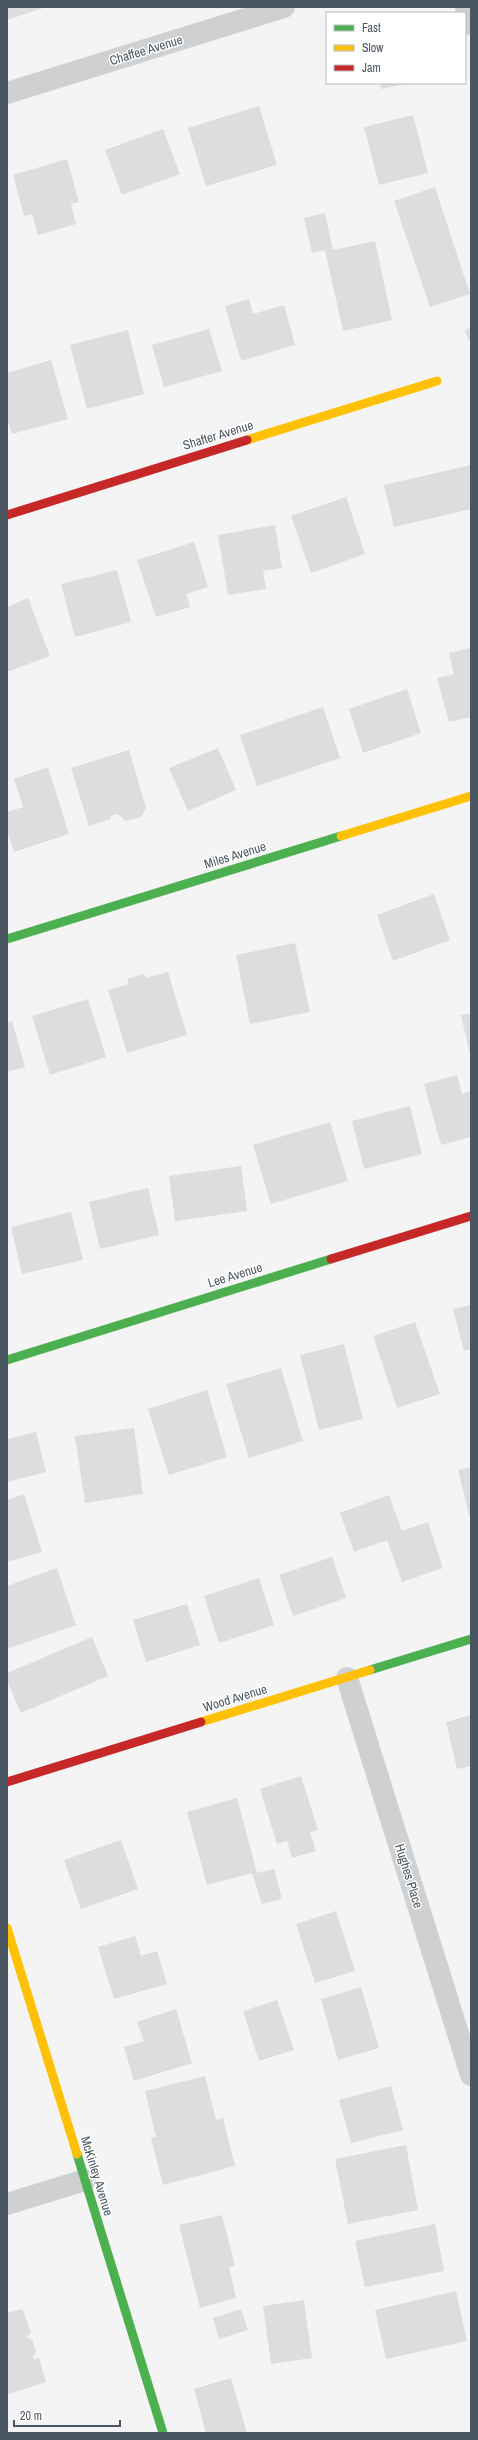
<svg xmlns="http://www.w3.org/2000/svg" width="478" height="2440" viewBox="0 0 478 2440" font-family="'Archivo Narrow',sans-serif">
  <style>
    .building { fill: #ddddde }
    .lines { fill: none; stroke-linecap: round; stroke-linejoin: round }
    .street { stroke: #ced0d2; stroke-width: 22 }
    .fast { stroke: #4caf50; stroke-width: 9 }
    .slow { stroke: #ffc107; stroke-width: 9 }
    .jam { stroke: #c62828; stroke-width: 9 }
    .labels { text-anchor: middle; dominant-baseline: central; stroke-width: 3; stroke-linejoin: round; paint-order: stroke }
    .street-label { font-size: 13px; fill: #4a5661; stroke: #fff }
  </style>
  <rect width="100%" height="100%" fill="#f4f4f4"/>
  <!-- building -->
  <path class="building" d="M7,7H46L7,20Z
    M380,83H404V84L381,89Z
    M259,106L277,165L206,186L188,128Z
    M413,115L428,173L379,185L364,127Z
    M163,129L180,174L122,195L105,150Z
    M67,159L79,202L71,204L76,224L38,235L32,214L24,216L13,175Z
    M435,187L470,294L430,307L394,201Z
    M325,213L333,250L375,241L392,320L343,331L325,250L312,253L304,218Z
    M249,299L253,314L284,305L295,345L241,361L225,306Z
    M471,327V343L464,331Z
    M209,329L222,371L164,387L152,345Z
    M128,330L144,394L87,409L70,345Z
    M51,360L68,419L12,434L7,418V373Z
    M471,465V509L394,527L384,485Z
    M346,497L365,554L311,573L291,516Z
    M275,525L282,568L263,571L266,589L228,595L218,535Z
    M194,542L208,587L186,594L190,607L156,617L137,560Z
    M117,570L131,622L75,637L61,584Z
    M28,598L50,656L7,672V607Z
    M471,648V717L449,722L437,678L454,674L449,653Z
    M407,689L421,733L363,753L349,709Z
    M323,707L340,758L257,786L240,735Z
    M218,748L236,790L188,811L169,768Z
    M129,750L146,808L141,817L126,821L118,814L110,816L111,819L89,826L71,768Z
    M48,767L69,834L14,852L7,831V812L23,807L14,779Z
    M434,894L450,940L393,961L377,915Z
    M295,943L310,1012L250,1024L236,955Z
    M168,972L187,1035L127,1053L108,990L129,984L127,979L144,974L146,978Z
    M88,999L106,1057L50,1075L32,1016Z
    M471,1013V1055H470L461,1015Z
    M12,1021L25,1067L7,1072V1023Z
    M457,1075L462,1094L471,1091V1137L441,1145L424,1084Z
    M410,1106L422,1154L364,1169L352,1121Z
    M330,1122L348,1181L271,1204L253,1145Z
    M241,1166L247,1211L175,1221L169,1176Z
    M148,1188L159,1235L100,1249L89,1202Z
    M71,1212L83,1260L22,1274L11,1227Z
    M471,1305V1349L464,1351L453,1309Z
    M415,1322L440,1394L397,1408L373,1336Z
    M344,1344L363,1419L319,1430L300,1355Z
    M281,1368L303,1441L249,1458L226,1384Z
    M207,1390L227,1457L169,1475L148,1409Z
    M134,1428L143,1494L85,1503L75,1436Z
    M36,1432L46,1472L7,1482V1439Z
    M471,1467V1519H470L458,1470Z
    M24,1494L42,1552L7,1562V1500Z
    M389,1495L402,1531L428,1522L443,1568L402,1582L387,1540L354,1552L340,1513Z
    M332,1557L346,1598L293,1616L279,1575Z
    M57,1568L76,1625L7,1649V1586Z
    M259,1578L274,1625L219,1643L204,1596Z
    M187,1604L200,1645L146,1662L133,1620Z
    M92,1637L108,1676L21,1713L7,1681V1673Z
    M471,1715V1766L457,1769L446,1722Z
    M301,1776L318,1830L310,1832L316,1851L292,1858L287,1841L277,1844L260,1789Z
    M237,1798L257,1873L274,1869L282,1899L262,1904L252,1873L207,1885L187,1812Z
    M121,1840L138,1889L81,1909L64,1860Z
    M336,1911L355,1971L315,1983L296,1924Z
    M135,1936L141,1956L157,1951L167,1984L114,1999L98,1947Z
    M361,1987L379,2048L338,2060L321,1999Z
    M277,2000L294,2050L259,2061L243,2011Z
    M176,2009L192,2063L134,2081L124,2047L144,2041L137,2022Z
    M205,2076L216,2120L223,2118L235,2166L163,2185L151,2138L156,2137L145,2091Z
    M391,2086L403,2130L351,2143L339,2100Z
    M406,2145L418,2210L348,2224L335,2159Z
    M222,2215L235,2266L229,2267L236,2298L200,2308L179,2225Z
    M435,2224L444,2271L365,2287L355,2241Z
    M456,2291L467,2341L386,2359L375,2310Z
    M304,2300L312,2358L271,2364L263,2306Z
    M22,2309L31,2332L27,2337L33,2341L36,2352L33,2356L34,2360L39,2358L46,2382L9,2394L7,2386V2313Z
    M241,2309L248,2330L219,2339L213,2318Z
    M231,2378L247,2433H206L194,2389Z"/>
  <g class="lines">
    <!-- street -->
    <path class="street" d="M466,7L471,24
      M7,93L284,7
      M347,1678L471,2075
      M7,2204L85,2180"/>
    <!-- fast -->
    <path class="fast" d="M7,939L341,836
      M7,1360L331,1259
      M370,1670L471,1639
      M77,2154L163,2433"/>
    <!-- slow -->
    <path class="slow" d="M247,440L437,381
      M341,836L471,796
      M201,1722L370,1670
      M7,1928L77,2154"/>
    <!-- jam -->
    <path class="jam" d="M7,515L247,440
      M331,1259L471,1216
      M7,1782L201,1722"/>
  </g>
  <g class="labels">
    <!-- street labels -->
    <g class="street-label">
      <text transform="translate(146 50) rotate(-17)">Chaffee Avenue</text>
      <text transform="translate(218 435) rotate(-17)">Shafter Avenue</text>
      <text transform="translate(235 855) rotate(-17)">Miles Avenue</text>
      <text transform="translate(235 1275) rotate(-17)">Lee Avenue</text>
      <text transform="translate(235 1698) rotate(-17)">Wood Avenue</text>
      <text transform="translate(409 1876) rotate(73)">Hughes Place</text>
      <text transform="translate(97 2176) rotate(73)">McKinley Avenue</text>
    </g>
  </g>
  <!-- border -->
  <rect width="478" height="2440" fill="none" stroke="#4a5661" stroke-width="16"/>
  <!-- legend -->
  <rect x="326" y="12" width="140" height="72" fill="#ffffff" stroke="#b7bbc0"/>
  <rect x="334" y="25" width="20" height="6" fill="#4caf50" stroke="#b7bbc0"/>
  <text x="362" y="32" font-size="12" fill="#4a5661">Fast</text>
  <rect x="334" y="45" width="20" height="6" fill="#ffc107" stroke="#b7bbc0"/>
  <text x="362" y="52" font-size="12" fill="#4a5661">Slow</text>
  <rect x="334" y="65" width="20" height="6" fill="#c62828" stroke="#b7bbc0"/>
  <text x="362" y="72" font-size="12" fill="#4a5661">Jam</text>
  <!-- scale -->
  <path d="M14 2420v6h106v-6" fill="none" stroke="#4a5661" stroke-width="2"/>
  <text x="20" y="2420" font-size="12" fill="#4a5661" stroke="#ffffff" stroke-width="3" paint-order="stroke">20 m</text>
</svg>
